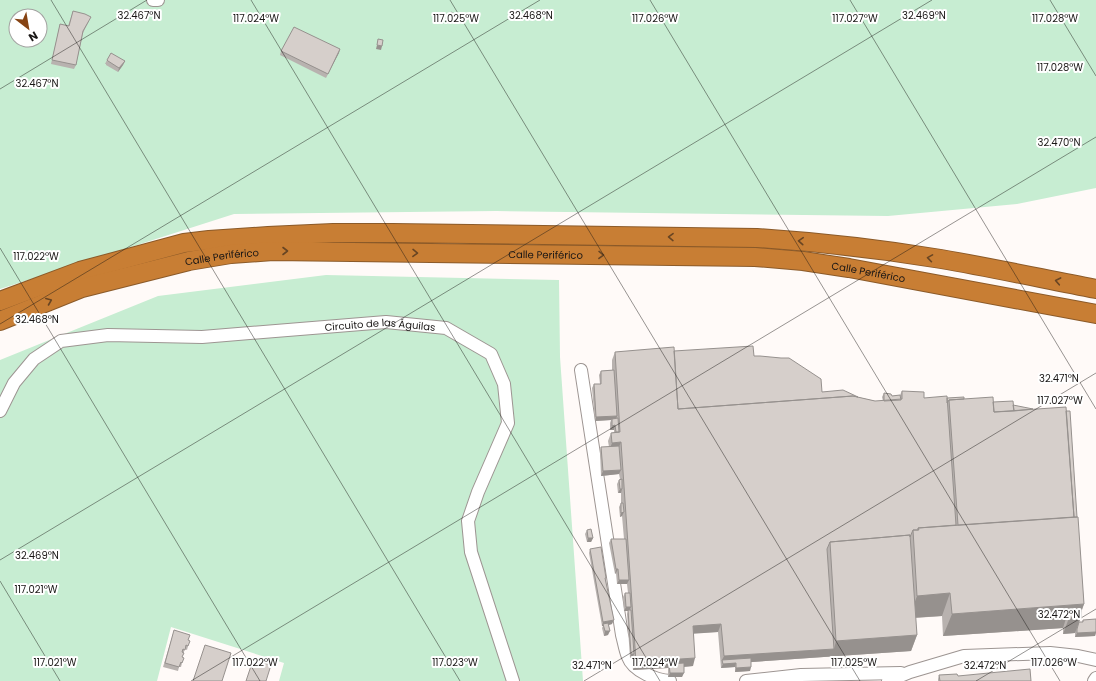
<svg xmlns="http://www.w3.org/2000/svg" width="1096" height="681" viewBox="0 0 1096 681" font-family="Poppins,sans-serif">
  <style>
    .green { fill: #c7edd2; fill-rule: evenodd }
    .lines { fill: none; stroke-linecap: round; stroke-linejoin: round }
    .minor-casing { stroke: #9d9592; stroke-width: 14 }
    .highway-casing { stroke: #8b5a29; stroke-width: 20 }
    .minor { stroke: #fff; stroke-width: 12 }
    .highway { stroke: #c87e34; stroke-width: 18 }
    .wall { fill: #b8b2af }
    .shaded-wall { fill: #96918e }
    .building { fill: #d6cfcb; stroke: #96918e }
    .oneway { stroke: #684523 }
    .ticks { fill: none; stroke: #191615; stroke-width: 1; stroke-opacity: 0.45 }
    .labels { text-anchor: middle; dominant-baseline: central; stroke-width: 4; stroke-linejoin: round; paint-order: stroke }
    .street-label { font-size: 10px; fill: #191615; stroke: #fff }
    .ticks-label { font-size: 10px; text-anchor: middle; fill: #191615; stroke: #fff; stroke-width: 4; stroke-linejoin: round; paint-order: stroke }
  </style>
  <rect width="100%" height="100%" fill="#fffaf8"/>
  <!-- green -->
  <path class="green" d="M0,0H1096V188L1017,204L888,216L496,211L234,214L0,289ZM16,16H40V40H16Z
    M326,275L559,280L560,357L583,681H279L284,663L171,627L157,681H0V360L158,296Z"/>
  <g class="lines">
    <!-- minor casing -->
    <g class="minor-casing">
      <g id="minor">
        <path d="M153,0H158"/>
        <path d="M581,370L622,635C624,642 625,650 628,657C633,671 656,680 670,681"/>
        <path id="s1" d="M0,411L14,383L34,359L61,341L108,335L202,337L386,322L446,328L491,354L504,384L508,423L478,492L468,521L471,552L513,681"/>
        <path d="M746,681L801,675L901,673"/>
        <path d="M888,681L910,672L964,656L1050,653L1078,656L1096,660"/>
        <path d="M1094,681L1096,678"/>
      </g>
    </g>
    <!-- highway casing -->
    <g class="highway-casing">
      <g id="highway">
        <path d="M0,301L80,271L184,243L209,240L268,236L333,233H393L757,238C818,242 880,249 941,259C993,268 1044,279 1096,289"/>
        <path id="s2" d="M0,321L82,288L189,261L231,254L273,251L755,257L803,261L849,268L1096,314"/>
      </g>
    </g>
    <!-- minor -->
    <use href="#minor" class="minor"/>
    <!-- highway -->
    <use href="#highway" class="highway"/>
  </g>
  <!-- wall -->
  <path class="wall" d="M73,11L89,21L83,33L76,65L74,69L51,64L59,28L60,24L68,26Z
    M450,13L455,14L452,22L448,20Z
    M340,49L326,78L280,55L281,51Z
    M107,60L125,61L123,65L118,72L106,65V64H105Z
    M674,351L754,356L822,392L858,397L875,401H883L882,397L884,393L892,396L900,395L902,391L924,398L964,399L1013,405L1077,517L1084,604L1081,613L1079,622H1082L1083,620L1096,625V633L1095,636L1075,637V633L1063,634V628L943,636L942,616L915,618L917,635L911,651L751,662L750,671L735,672V667L721,668L718,632L694,633L693,666L684,667L682,677H668V668L633,670L632,658H630L627,614L628,611H624L623,597L625,593H628L627,584H617L616,573L615,574L609,543L611,539H624L622,516L620,517L619,507L621,503V492L618,493L617,484L619,480L620,479L619,474L601,476L600,452L601,447H609L608,441L611,433L614,432V430H610V423L611,420L595,421L592,388L594,384H600L599,375L601,371L612,370V360L615,352Z
    M587,530L593,538L591,542H587L585,534Z
    M590,549L606,580L612,624L609,625L608,635L604,636L602,628L603,626H602L589,553Z
    M173,634L188,640V646L187,650L185,649L182,657V663L181,667H179L178,671L163,667Z
    M939,675L958,676L1031,681H938V679Z"/>
  <!-- shaded-wall -->
  <path class="shaded-wall" d="M377,45L382,46L381,50L376,49Z
    M340,49L339,53L326,78L328,74Z
    M125,61L123,65L118,72L119,68Z
    M617,416L616,420L612,419L611,420L595,421L596,417Z
    M615,425L614,430H610L612,426Z
    M621,442L618,450L609,451L612,443Z
    M621,470L619,474L601,476L603,471Z
    M620,489H622L621,493H618Z
    M624,512L622,516L620,517L621,513Z
    M588,538H593L591,542H587Z
    M616,569H618L616,573L615,574Z
    M619,580H629L627,584H617Z
    M950,593L942,616L909,618L917,596Z
    M1084,604L1079,617H1081L1075,633L1063,634L1069,618L1068,612L1063,628L943,636L952,614Z
    M626,607H631L629,611H624Z
    M614,620L612,624L604,626L603,624V626H602L603,622Z
    M721,624L718,632L690,634L693,626Z
    M605,631H610L608,635L604,636Z
    M1096,632L1095,636L1075,637L1077,633Z
    M917,635L911,651L723,664L722,660L724,656L834,649L836,641Z
    M631,654H634L632,658H630Z
    M695,658L693,666L669,668V664L668,668L633,670L636,662Z
    M736,663L735,667L721,668L723,664Z
    M751,667L750,671L735,672L736,668Z
    M670,673H684L682,677H668Z"/>
  <!-- building -->
  <path class="building" d="M73,11L85,14L91,17L83,31L76,65L52,60L60,24L69,26Z
    M451,12L455,14L453,18L449,16L450,13V14Z
    M294,27L340,49L328,74L281,51Z
    M378,39L383,40L382,46L377,45Z
    M111,53L125,61L119,68L108,61L107,60Z
    M753,346L754,356H760L781,358H789L821,379L822,392L843,390L858,397L853,396L678,409L674,351Z
    M674,347L678,409L853,396L875,401L902,399V391L924,392V398L947,396L956,525L918,528V530H913L910,537V535L830,542L827,549L834,649L724,656L721,624L693,626L695,658L636,662L621,442L612,443L611,433L620,432L615,352Z
    M614,370L617,416L596,417L594,384H601V371Z
    M884,393L891,394L892,396L900,395L901,400L884,401Z
    M964,397V399L949,400L947,403V398Z
    M993,397L994,412L1066,407L1074,517L958,525L949,400Z
    M1013,401L1014,411L994,412L993,402Z
    M1013,405L1033,409L1014,411Z
    M1066,411H1070L1077,517H1074Z
    M618,418L619,432H616L615,425L612,426V419Z
    M619,446L621,470L603,471L601,447Z
    M622,479V489H620L619,480Z
    M621,503H623L624,512L621,513Z
    M1078,517L1084,604L952,614L950,593L917,596L913,530H919L918,528Z
    M591,529L593,538H588L587,530Z
    M910,535L917,635L836,641L830,542Z
    M611,539H626L629,580H619L618,569H616Z
    M601,547L606,578H605L614,620L603,622L590,549Z
    M625,593H630L631,607H626Z
    M628,610H631L634,654H631Z
    M1081,611V617L1069,618L1068,612Z
    M1096,619V632L1077,633V629L1079,622H1083V620Z
    M608,623L610,631H605L603,624Z
    M174,630L190,635L188,640L190,641L188,646L186,645L185,650L183,649L182,652L184,653L182,657L184,658L182,663L181,662L179,667L165,663Z
    M205,645L231,653L222,681H193Z
    M751,658V667L736,668V663L723,664L722,660Z
    M253,660L271,665L266,681H246Z
    M684,663V673H670L669,664Z
    M1030,669L1031,681H940L939,675L957,674L958,676Z"/>
  <!-- one-way arrows -->
  <defs><path id="oneway-chevron" d="M-2-3.5L2.5 0L-2 3.5" fill="none" stroke-width="1.6" stroke-linecap="round" stroke-linejoin="round"/></defs>
  <g class="oneway">
    <use href="#oneway-chevron" transform="translate(671 237) rotate(-179)"/>
    <use href="#oneway-chevron" transform="translate(801 241) rotate(-176)"/>
    <use href="#oneway-chevron" transform="translate(285 251)"/>
    <use href="#oneway-chevron" transform="translate(415 253) rotate(1)"/>
    <use href="#oneway-chevron" transform="translate(601 255) rotate(1)"/>
    <use href="#oneway-chevron" transform="translate(930 258) rotate(-171)"/>
    <use href="#oneway-chevron" transform="translate(1058 281) rotate(-169)"/>
    <use href="#oneway-chevron" transform="translate(49 301) rotate(-22)"/>
  </g>
  <!-- ticks -->
  <path class="ticks" d="M51,0L460,681M251,0L660,681M450,0L860,681M650,0L1060,681M850,0L1096,409M1050,0L1096,76M0,89L147,0M0,248L260,681M0,324L540,0M0,560L932,0M0,581L60,681M191,681L1096,137M584,681L1096,373M976,681L1096,609"/>
  <g class="labels">
    <!-- street labels -->
    <g class="street-label">
      <text stroke="none"><textPath href="#s2" startOffset="556">Calle Periférico</textPath></text>
      <text stroke="none"><textPath href="#s2" startOffset="232">Calle Periférico</textPath></text>
      <text stroke="none"><textPath href="#s2" startOffset="880">Calle Periférico</textPath></text>
      <text stroke="none"><textPath href="#s1" startOffset="415">Circuito de las Águilas</textPath></text>
    </g>
  </g>
  <g class="ticks-label">
    <text x="924" y="19">32.469°N</text>
    <text x="139" y="19">32.467°N</text>
    <text x="531" y="19">32.468°N</text>
    <text x="1055" y="22">117.028°W</text>
    <text x="256" y="22">117.024°W</text>
    <text x="456" y="22">117.025°W</text>
    <text x="655" y="22">117.026°W</text>
    <text x="855" y="22">117.027°W</text>
    <text x="1060" y="71">117.028°W</text>
    <text x="37" y="87">32.467°N</text>
    <text x="1059" y="146">32.470°N</text>
    <text x="36" y="260">117.022°W</text>
    <text x="37" y="323">32.468°N</text>
    <text x="1059" y="382">32.471°N</text>
    <text x="1060" y="404">117.027°W</text>
    <text x="37" y="559">32.469°N</text>
    <text x="36" y="593">117.021°W</text>
    <text x="1059" y="618">32.472°N</text>
    <text x="55" y="666">117.021°W</text>
    <text x="255" y="666">117.022°W</text>
    <text x="455" y="666">117.023°W</text>
    <text x="655" y="666">117.024°W</text>
    <text x="854" y="666">117.025°W</text>
    <text x="1054" y="666">117.026°W</text>
    <text x="592" y="669">32.471°N</text>
    <text x="985" y="669">32.472°N</text>
  </g>
  <!-- north arrow -->
  <g transform="translate(28 28) rotate(149)"><circle r="19" fill="#ffffff" stroke="#a3a2a1"/>
  <path d="M0-3L7 15L0 10L-7 15Z" fill="#864313"/>
  <text y="-6" font-size="11" font-weight="bold" text-anchor="middle" fill="#191615">N</text>
  </g>
</svg>
